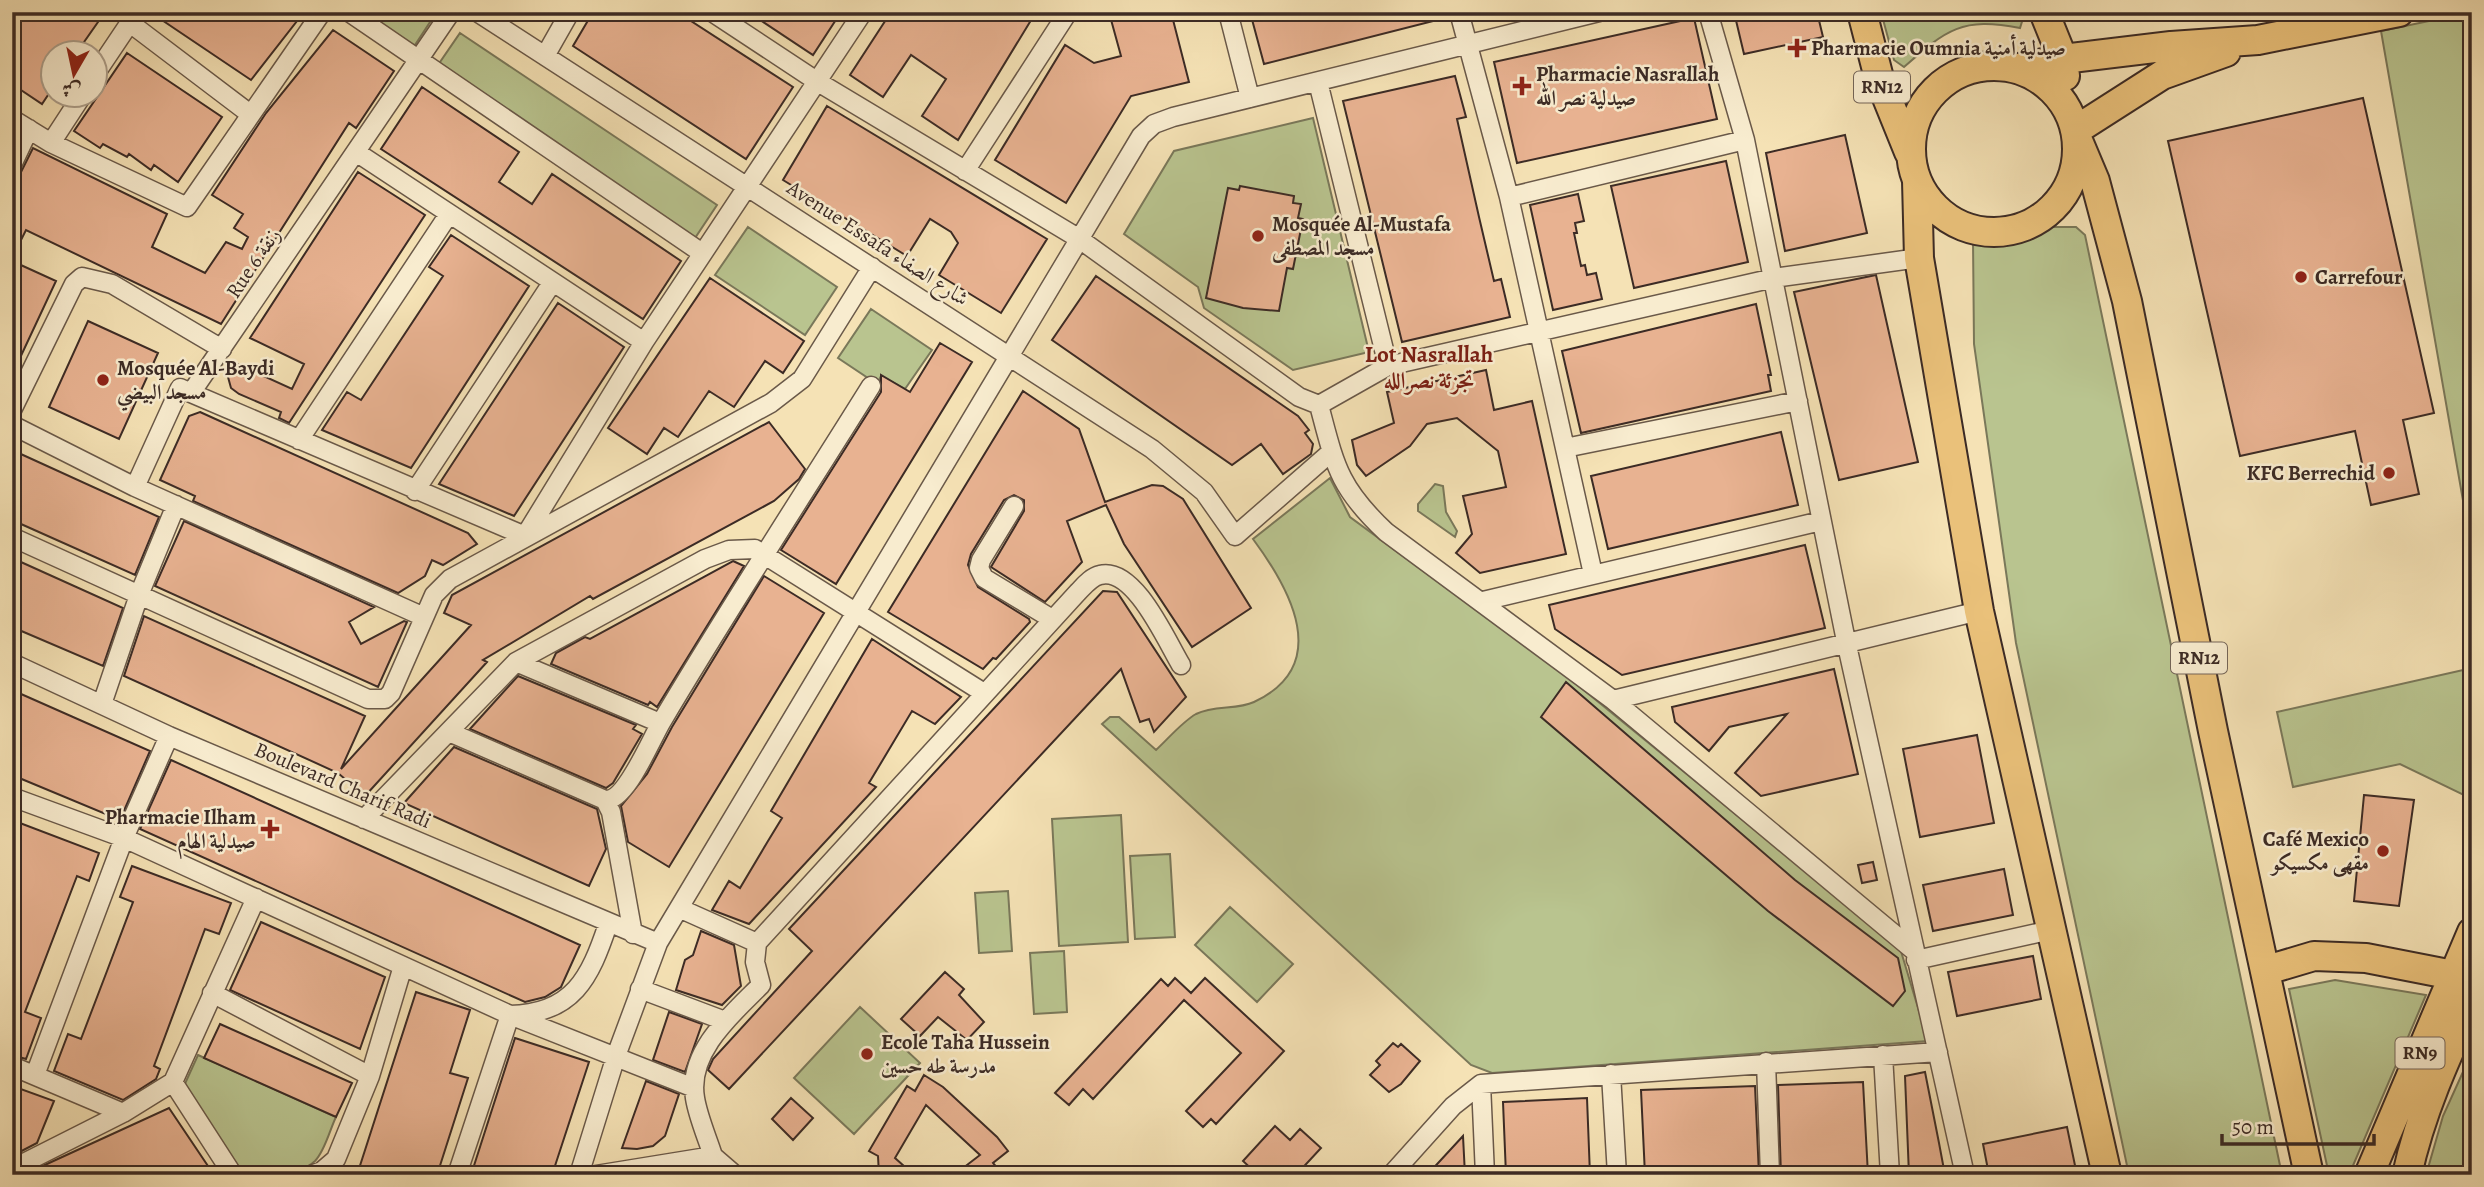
<svg xmlns="http://www.w3.org/2000/svg" width="2484" height="1187" viewBox="0 0 2484 1187" font-family="Alegreya,Amiri,serif">
  <style>
    .green { fill: #b9c48f; stroke: #7a785a; stroke-width: 2 }
    .building { fill: #e8b291; stroke: #3c2b25; stroke-width: 2 }
    .lines { fill: none; stroke-linecap: round; stroke-linejoin: round }
    .street-casing { stroke: #6a5949; stroke-width: 21 }
    .primary-casing { stroke: #3c2b25; stroke-width: 32 }
    .street { stroke: #f8eccf; stroke-width: 18 }
    .primary { stroke: #eac17a; stroke-width: 28 }
    .poi-dot { fill: #8f2418; stroke: #f8eccf; stroke-width: 2.5 }
    .labels { text-anchor: middle; dominant-baseline: central; stroke-width: 5; stroke-linejoin: round; paint-order: stroke }
    .shield { fill: #f8eccf; stroke: #746558; stroke-width: 2 }
    .shield-label { font-size: 19px; font-weight: bold; fill: #3c2b25 }
    .poi-label { font-size: 21px; font-weight: bold; fill: #3c2b25; stroke: #f8eccf; text-anchor: start }
    .street-label { font-size: 21px; fill: #3c2b25; stroke: #f8eccf }
    .neighbourhood-label { font-size: 23px; font-weight: bold; fill: #7a1f14; stroke: #f8eccf }
  </style>
  <rect width="100%" height="100%" fill="#f5e2b5"/>
  <filter id="stains"><feTurbulence type="fractalNoise" baseFrequency=".00286" numOctaves="4"/><feColorMatrix values="0 0 0 0 .2 0 0 0 0 .09 0 0 0 0 .02 0 0 0 .5 -.17"/></filter>
  <radialGradient id="worn" r=".72"><stop offset=".6" stop-color="#630" stop-opacity="0"/><stop offset="1" stop-color="#630" stop-opacity=".3"/></radialGradient>
  <!-- green -->
  <path class="green" d="M360,12H429L434,16L413,48Z
    M1881,12H2025L2020,28C1962,17 1947,29 1904,67L1894,60Z
    M2472,12V552L2381,31Z
    M460,33L717,205L695,238L438,65Z
    M1313,118L1369,352L1293,370L1204,308L1198,287L1124,234L1174,151Z
    M748,227L837,287L805,335L715,275Z
    M2050,227H2076L2085,235L2282,1175H2129L2016,643L1974,344L1973,241L2000,239Z
    M871,309L932,350L905,389L881,376L877,384L838,358Z
    M1330,478L1350,517L1569,678L1900,948L1928,1041L1492,1073L1471,1065L1102,724L1110,717H1119L1156,750C1168,739 1182,722 1196,714C1214,705 1237,710 1254,702C1333,665 1290,589 1253,539Z
    M1435,484L1443,486L1446,512L1457,531L1455,537L1418,511V504Z
    M2472,668V799L2400,764L2293,787L2277,712Z
    M1121,815L1128,942L1059,946L1052,819Z
    M1170,854L1175,937L1135,939L1130,856Z
    M1008,891L1012,951L979,953L975,893Z
    M1230,907L1293,964L1257,1002L1195,945Z
    M1064,951L1067,1012L1034,1014L1030,953Z
    M2335,980L2426,995L2349,1175H2329L2289,989Z
    M860,1007L920,1063L854,1134L794,1078Z
    M2472,1052V1175H2426L2443,1116Z
    M198,1055L336,1117C330,1129 325,1151 315,1161C298,1177 257,1179 238,1168L183,1088Z"/>
  <!-- building -->
  <path class="building" d="M19,12H105L77,52H52V89L42,104L12,84V22Z
    M150,12H304L251,80Z
    M593,12H677L793,87L746,159L573,46Z
    M748,12H841L813,55Z
    M891,12H1036L958,140L922,116L946,79L911,55L883,97L850,75Z
    M1124,12H1171L1189,82L1131,96L1066,203L995,160L1065,45L1094,63L1121,56L1110,16Z
    M1250,12H1444L1445,18L1264,64Z
    M1734,12H1817L1823,37L1744,54Z
    M1694,18L1717,119L1517,163L1494,62Z
    M333,30L394,71L356,128L349,123L221,324L26,230L12,258V190L33,148L167,214L152,247L205,273L226,242L242,249L248,237L234,228L243,214L212,195L266,113Z
    M127,53L222,117L178,182L154,165L151,170L129,154L127,157L103,144L100,148L74,131Z
    M1455,76L1466,117L1457,119L1479,217L1494,281L1501,279L1510,317L1402,342L1343,101Z
    M422,87L519,152L499,182L532,204L552,174L681,261L643,319L381,149Z
    M2363,98L2434,413L2403,420L2419,494L2371,505L2355,431L2240,456L2168,141Z
    M827,106L1047,239L1001,313L939,275L958,243L951,232L930,219L907,256L783,180Z
    M1845,135L1867,233L1785,251L1766,153Z
    M1726,161L1748,262L1634,288L1611,186Z
    M358,172L425,215L289,423L279,418L281,412L239,394L231,388L228,377L231,361L292,389L304,364L250,338Z
    M1240,186L1294,196L1293,203L1301,204L1298,218L1303,219L1293,269L1287,268L1279,311L1243,308L1206,298L1228,188L1239,190Z
    M1578,194L1584,221L1575,223L1577,233H1574L1581,266L1585,265L1587,275L1596,273L1602,299L1553,310L1530,205Z
    M451,235L529,286L411,468L322,430L347,392L361,400L443,276L429,267Z
    M12,261L56,281L12,375Z
    M1876,275L1918,462L1839,480L1794,292Z
    M1096,276L1298,416L1309,430L1305,433L1313,444L1311,454L1283,474L1261,444L1232,465L1052,340Z
    M710,278L804,341L783,373L765,361L734,407L709,391L678,437L664,428L647,454L608,428Z
    M558,303L624,347L514,516L439,484Z
    M1756,304L1771,375H1768L1771,391L1581,433L1562,351Z
    M88,321L158,353L119,439L49,407Z
    M940,343L972,362L836,584L781,550L881,392V375L910,392Z
    M1486,370L1494,410L1532,401L1566,554L1480,573L1456,553L1472,534L1463,496L1506,487L1498,451L1457,418L1427,424L1410,446L1366,476L1357,465L1352,440L1394,423L1387,392Z
    M1023,391L1079,429L1105,502L1152,485L1163,486L1183,499L1251,608L1192,647L1124,544L1106,505L1067,521L1082,562L1045,602L991,567L1024,511V500L1014,495L1004,500L971,554L968,565L978,587L1029,619L1030,622L996,659L993,658L983,669L888,612Z
    M200,412L468,533L477,544L443,565L432,560L425,576L398,593L193,501L195,496L160,480L189,416Z
    M769,422L805,469L799,479L774,501L593,599L590,596L483,660L487,662L365,796L338,773L124,676L144,616L365,716L341,769L471,625L444,613L452,595Z
    M1781,432L1798,505L1608,549L1591,476Z
    M12,450L159,517L135,575L12,520Z
    M184,521L374,607L349,622L361,644L404,621L407,622L378,687L155,586Z
    M1805,545L1825,628L1622,675L1555,629L1549,605Z
    M12,558L123,608L103,666L12,627Z
    M733,561L744,566L657,707L650,702L648,705L551,664L556,653L585,637L590,639Z
    M764,576L824,613L669,867L628,842L621,806L647,774L672,727Z
    M1103,591L1117,592L1186,697L1154,732L1149,719L1140,722L1121,669L729,1089L708,1070L713,1059L812,951L789,929Z
    M872,639L961,697L935,724L912,711L869,783L876,787L749,924L712,910L729,881L740,888L768,841L782,818L771,811Z
    M1834,669L1858,774L1761,796L1735,773L1787,714L1729,727L1709,751L1675,722L1672,707Z
    M518,676L636,725L633,729L642,734L613,783L606,788L470,729Z
    M1566,682L1795,880L1898,958L1905,991L1893,1006L1768,911L1541,717Z
    M12,690L150,751L120,820L12,775Z
    M1977,735L1994,823L1920,837L1903,749Z
    M454,747L597,809L606,849L589,886L404,803Z
    M171,760L580,945L561,987L545,997L525,1002L140,829Z
    M2364,795L2414,800L2399,906L2354,901Z
    M12,820L99,853L89,881L77,876L25,1012L41,1018L26,1059L12,1055Z
    M1873,862L1877,880L1862,883L1858,865Z
    M132,866L231,903L219,934L205,929L154,1066L160,1069L156,1079L123,1100L54,1071L68,1034L81,1039L107,971L133,902L120,897Z
    M2004,869L2013,915L1933,931L1923,885Z
    M261,922L385,977L360,1049L230,990Z
    M701,931L734,945L741,986L722,1005L676,990L685,960L693,955Z
    M2033,956L2041,999L1957,1016L1948,972Z
    M945,972L964,989L959,995L984,1022L967,1040L938,1017L920,1036L901,1019Z
    M1175,978L1191,993L1205,978L1284,1051L1216,1124L1211,1119L1203,1127L1186,1111L1241,1053L1184,1000L1093,1099L1083,1089L1069,1105L1055,1093L1161,979L1168,986Z
    M416,992L470,1010L450,1073L468,1078L453,1125L437,1175H357Z
    M669,1012L702,1024L685,1072L653,1060Z
    M220,1024L352,1083L336,1117L204,1058Z
    M515,1038L589,1062L552,1175H471Z
    M1393,1043L1398,1047L1401,1044L1420,1061L1401,1084L1389,1092L1370,1075L1380,1065L1376,1061Z
    M1925,1072L1939,1143L1945,1175H1909L1905,1076Z
    M924,1075L943,1087L997,1137L1008,1151L993,1163L1003,1175H954L980,1155L926,1105L895,1158L914,1175H879L878,1156L869,1151L907,1086L915,1091Z
    M12,1078L18,1081L15,1087L54,1101L37,1143L12,1156Z
    M646,1081L679,1094L665,1136L653,1146L637,1149L622,1148Z
    M1863,1082L1868,1175H1781L1778,1085Z
    M1755,1086L1759,1175H1645L1641,1090Z
    M791,1098L813,1118L793,1140L772,1119Z
    M1587,1098L1590,1175H1506L1503,1102Z
    M169,1108L214,1175H26L36,1169Z
    M1275,1126L1290,1140L1300,1129L1321,1148L1296,1175H1258L1243,1161Z
    M2067,1127L2077,1175H1989L1983,1144Z
    M1463,1136L1465,1175H1427Z"/>
  <g class="lines">
    <!-- street casing -->
    <g class="street-casing">
      <path id="street" d="M349,12L702,253
        M477,12L1152,449L1204,492L1235,536L1330,453
        M712,12L818,82L1078,238L1299,397L1319,405C1335,465 1338,487 1386,532L1613,700L1912,949
        M1228,12L1250,98
        M1459,12L1509,197L1593,574
        M1708,12L1745,140L1846,641L1965,1175
        M130,23L250,114
        M545,56L570,12
        M94,76L137,12
        M1318,82L1388,366
        M12,119L51,143L187,207L322,12
        M51,143L83,94
        M356,152L644,342
        M12,165L29,129
        M965,171L1068,12
        M1509,197L1745,140
        M191,393L525,536L644,342L863,12
        M1319,405L1388,366L1774,278L1919,258
        M12,410L74,284L82,277L112,284L222,349
        M12,425L135,487L424,617
        M299,440L449,214
        M1565,448L1798,401
        M135,487L180,388L191,393L451,12
        M415,491L552,283
        M1014,506L981,560L979,568L984,578L1052,619
        M12,537L368,699H385L391,693L434,595L450,579L771,403L802,379L872,267
        M1483,601L1821,521
        M516,662L660,723
        M12,663L169,736L658,943
        M1613,700L1979,611
        M102,704L139,595L176,505
        M449,732L605,800C626,802 651,739 662,721C729,608 801,498 871,386
        M12,797L124,838L510,1015L694,1088
        M605,800L611,812L633,934
        M364,819L516,662L705,559L729,550L755,549L984,693
        M681,909L757,943
        M1916,960L2051,930
        M640,989L725,1021
        M212,993L370,1076
        M1883,1055L1890,1175
        M1766,1062L1770,1175
        M12,1066L123,1113
        M1611,1074L1617,1175
        M35,1075L124,838L169,736
        M173,1082L233,1175
        M1481,1084L1485,1175
        M713,1156C707,1137 698,1117 695,1098C687,1052 732,1014 761,985L755,962L757,943L1078,592C1084,586 1091,577 1100,575C1134,566 1166,640 1181,665
        M12,1169L123,1113L173,1082L256,898
        M311,1175L322,1171L336,1159L370,1076L403,966
        M457,1175L510,1015C573,1014 590,978 608,924
        M579,1175L616,1056L658,943L1141,136L1154,124L1173,117L1599,12
        M596,1175L713,1156L735,1175
        M1391,1175L1453,1106L1481,1084L1938,1052"/>
    </g>
    <!-- primary casing -->
    <g class="primary-casing">
      <path id="primary" d="M1862,12L1879,78L1909,152
        M2044,12L2063,59L2065,76
        M1911 149a83 83 0 1 1 166 0a83 83 0 1 1-166 0Z
        M2019,68L2063,59L2171,46L2258,40L2399,12
        M2076,130L2162,75L2226,52
        M2079,143L2095,181L2127,301L2213,731L2309,1175
        M1917,181L1919,258L1979,611L2107,1175
        M2267,970L2314,956L2366,958L2453,975
        M2369,1175L2472,932
        M2407,1175C2420,1114 2446,1057 2472,1000"/>
    </g>
    <!-- street -->
    <use href="#street" class="street"/>
    <!-- primary -->
    <use href="#primary" class="primary"/>
  </g>
  <!-- markers -->
  <g class="poi-dot">
    <path d="M1793.5 37.5h7v7h7v7h-7v7h-7v-7h-7v-7h7z"/>
    <path d="M1518.5 75.5h7v7h7v7h-7v7h-7v-7h-7v-7h7z"/>
    <circle cx="1258" cy="236" r="7"/>
    <circle cx="2301" cy="277" r="7"/>
    <circle cx="103" cy="380" r="7"/>
    <circle cx="2389" cy="473" r="7"/>
    <path d="M266.5 818.5h7v7h7v7h-7v7h-7v-7h-7v-7h7z"/>
    <circle cx="2383" cy="851" r="7"/>
    <circle cx="867" cy="1054" r="7"/>
  </g>
  <g class="labels">
    <!-- shield labels -->
    <g class="shield">
      <rect x="1854" y="71.5" width="56" height="31" rx="5"/>
      <rect x="2171" y="642.5" width="56" height="31" rx="5"/>
      <rect x="2395.5" y="1037.5" width="49" height="31" rx="5"/>
    </g>
    <g class="shield-label">
      <text x="1882" y="87">RN12</text>
      <text x="2199" y="658">RN12</text>
      <text x="2420" y="1053">RN9</text>
    </g>
    <!-- poi labels -->
    <g class="poi-label">
      <text x="1811" y="48">Pharmacie Oumnia صيدلية أمنية</text>
      <text x="1536" y="74">Pharmacie Nasrallah<tspan x="1536" dy="24">صيدلية نصر الله</tspan></text>
      <text x="1272" y="224">Mosquée Al-Mustafa<tspan x="1272" dy="24">مسجد المصطفى</tspan></text>
      <text x="2315" y="277">Carrefour</text>
      <text x="117" y="368">Mosquée Al-Baydi<tspan x="117" dy="24">مسجد البيضي</tspan></text>
      <text x="2375" y="473" text-anchor="end">KFC Berrechid</text>
      <text x="256" y="817" text-anchor="end">Pharmacie Ilham<tspan x="256" dy="24">صيدلية الهام</tspan></text>
      <text x="2369" y="839" text-anchor="end">Café Mexico<tspan x="2369" dy="24">مقهى مكسيكو</tspan></text>
      <text x="881" y="1042">Ecole Taha Hussein<tspan x="881" dy="24">مدرسة طه حسين</tspan></text>
    </g>
    <!-- street labels -->
    <g class="street-label">
      <text transform="translate(878 243) rotate(33)">Avenue Essafa شارع الصفاء</text>
      <text transform="translate(253 263) rotate(-56)">Rue 6 زنقة</text>
      <text transform="translate(343 785) rotate(23)">Boulevard Charif Radi</text>
    </g>
    <!-- neighbourhood labels -->
    <g class="neighbourhood-label">
      <text x="1429" y="354">Lot Nasrallah<tspan x="1429" dy="26">تجزئة نصرالله</tspan></text>
    </g>
  </g>
  <!-- margin -->
  <rect width="2484" height="1187" fill="none" stroke="#f5e2b5" stroke-width="42"/>
  <rect x="14" y="14" width="2456" height="1159" fill="none" stroke="#3c2b25" stroke-width="3.5"/>
  <rect x="21" y="21" width="2442" height="1145" fill="none" stroke="#3c2b25" stroke-width="2"/>
  <!-- north arrow -->
  <g transform="translate(74 74) rotate(189)"><circle r="33" fill="#f8eccf" stroke="#ad9f8b" stroke-width="2"/>
  <path d="M0-5L12 26L0 18L-12 26Z" fill="#8f2418"/>
  <text y="-10" font-size="19" font-weight="bold" text-anchor="middle" fill="#3c2b25">ش</text>
  </g>
  <!-- scale -->
  <path d="M2222 1134v10h152v-10" fill="none" stroke="#3c2b25" stroke-width="3.5"/>
  <text x="2232" y="1134" font-size="21" fill="#3c2b25" stroke="#f8eccf" stroke-width="5" paint-order="stroke">50 m</text>
  <rect width="100%" height="100%" filter="url(#stains)"/>
  <rect width="100%" height="100%" fill="url(#worn)"/>
</svg>
